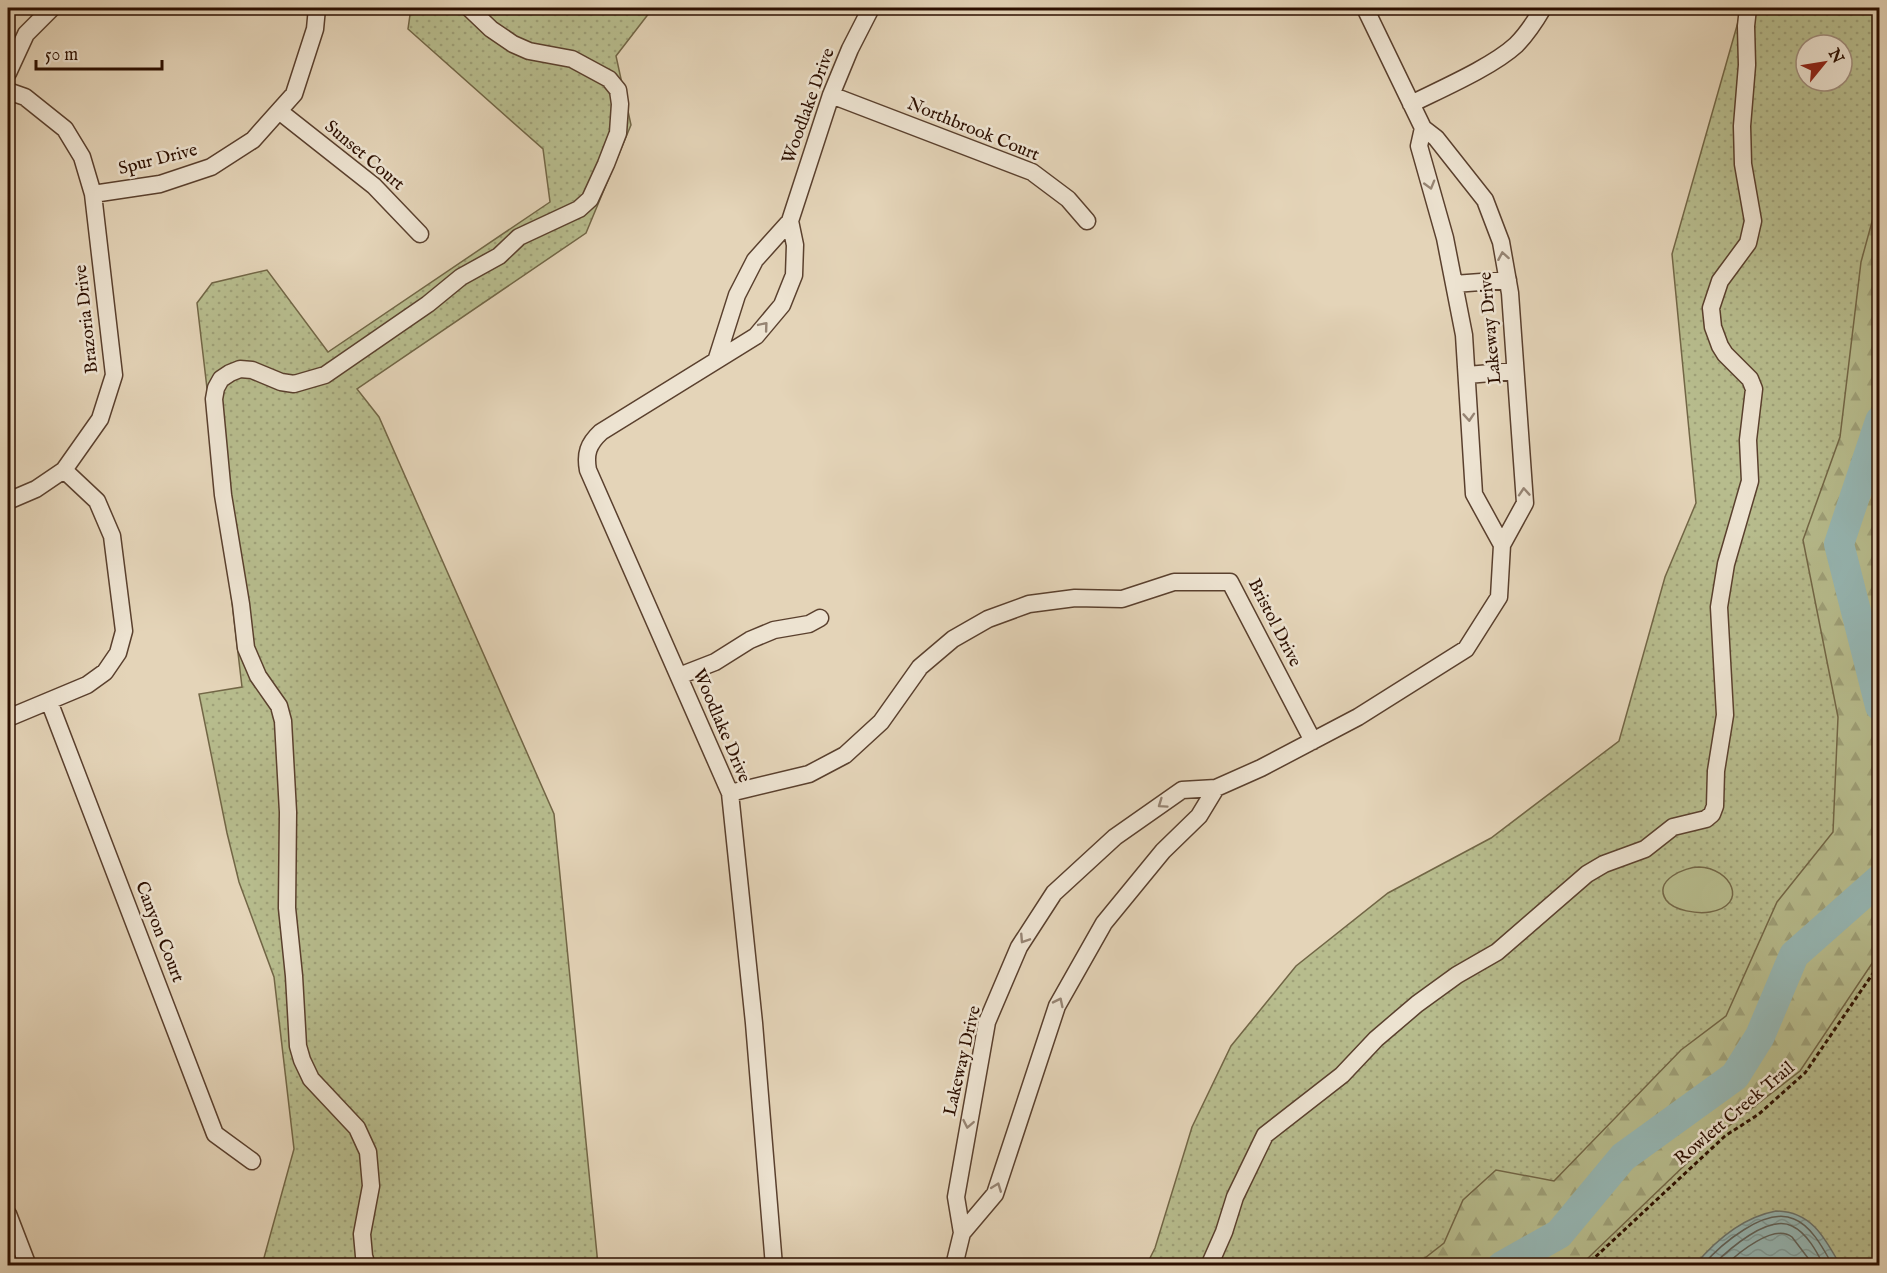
<svg xmlns="http://www.w3.org/2000/svg" width="1887" height="1273" viewBox="0 0 1887 1273" font-family="'IM FELL English',serif">
  <style>
    .grass { fill: url(#grass-dots); stroke: #726646; stroke-width: 1.5; fill-rule: evenodd }
    .forest { fill: url(#forest-firs); stroke: #726646; stroke-width: 1.5 }
    .pitch { fill: #b7bc8d; stroke: #726646; stroke-width: 1.5 }
    .water { fill: url(#water-waves); stroke: #6c746c; stroke-width: 1.5 }
    .lines { fill: none; stroke-linecap: round; stroke-linejoin: round }
    .shore { stroke: #61635a; stroke-width: 1.5 }
    .river { stroke: #96b7b4; stroke-width: 30 }
    .minor-casing { stroke: #5a402e; stroke-width: 19 }
    .path { stroke: #2c0f00; stroke-width: 3; stroke-dasharray: 4.5 3; stroke-linecap: butt }
    .minor { stroke: #ede3d1; stroke-width: 16 }
    .oneway { stroke: #968473 }
    .labels { text-anchor: middle; dominant-baseline: central; stroke-width: 5; stroke-linejoin: round; paint-order: stroke }
    .street-label { font-size: 18px; fill: #2c0f00; stroke: #ede3d1 }
  </style>
  <defs>
    <pattern id="grass-dots" width="8" height="8" patternUnits="userSpaceOnUse" patternTransform="scale(1.5)"><rect width="8" height="8" fill="#b7bc8d"/><path d="M2 2h.1M6 6h.1" fill="none" stroke="#9ea078" stroke-width="1.8" stroke-linecap="round"/></pattern>
    <pattern id="forest-firs" width="22" height="20" patternUnits="userSpaceOnUse" patternTransform="scale(1.5)"><rect width="22" height="20" fill="#b7bc8d"/><path d="M5 1l3.5 6h-7zM16 11l3.5 6h-7z" fill="#9ea078"/></pattern>
    <pattern id="water-waves" width="16" height="10" patternUnits="userSpaceOnUse" patternTransform="scale(1.5)"><rect width="16" height="10" fill="#96b7b4"/><path d="M0 5q4-4 8 0t8 0" fill="none" stroke="#819c99"/></pattern>
  </defs>
  <rect width="100%" height="100%" fill="#e4d4b8"/>
  <filter id="stains"><feTurbulence type="fractalNoise" baseFrequency=".00333" numOctaves="4"/><feColorMatrix values="0 0 0 0 .2 0 0 0 0 .09 0 0 0 0 .02 0 0 0 .5 -.17"/></filter>
  <radialGradient id="worn" r=".72"><stop offset=".6" stop-color="#630" stop-opacity="0"/><stop offset="1" stop-color="#630" stop-opacity=".3"/></radialGradient>
  <!-- grass -->
  <path class="grass" d="M411,8H653L616,56L631,125L586,233L357,389L379,417L554,814L598,1265H262L294,1149L274,977L239,882L227,833L199,694L242,687L197,303L212,283L267,270L328,352L550,202L543,149L408,29Z
    M1742,8H1879V1265L1146,1266L1155,1248L1192,1127L1231,1046L1296,966L1388,893L1491,838L1619,741L1665,577L1696,503L1672,254ZM1806,45H1842V81H1806Z"/>
  <!-- forest -->
  <path class="forest" d="M1879,196V953L1800,1071L1712,1139L1587,1259L1574,1266L1416,1265L1444,1243L1463,1200L1496,1170L1554,1181L1681,1050L1726,1016L1777,902L1833,832L1838,717L1803,540L1840,437L1861,262Z"/>
  <!-- pitch -->
  <path class="pitch" d="M1699,867C1731,868 1750,905 1710,912C1698,914 1674,911 1666,900C1653,880 1685,867 1699,867Z"/>
  <!-- water -->
  <path class="water" d="M1776,1211C1811,1211 1825,1238 1840,1265H1695C1716,1240 1744,1217 1776,1211Z"/>
  <g class="lines">
    <!-- shore -->
    <path class="shore" d="M1702,1266C1720,1245 1765,1206 1794,1219C1812,1226 1824,1250 1833,1266
      M1712,1266C1728,1250 1768,1214 1792,1226C1807,1233 1817,1252 1824,1266
      M1725,1266C1738,1253 1774,1223 1792,1237L1814,1266"/>
    <!-- river -->
    <path class="river" d="M1880,421L1839,544L1880,706
      M1502,1266L1559,1234L1623,1157L1735,1076L1760,1036L1794,955L1880,879"/>
    <!-- minor casing -->
    <g class="minor-casing">
      <path id="minor" d="M8,73L26,34L52,8
        M8,91L25,97L65,129L82,157L93,194L114,375L100,419L64,470L36,489L8,501
        M831,95L1032,172L1068,199L1087,221
        M1411,104C1441,89 1492,67 1516,45C1527,34 1536,20 1543,8
        M279,111L374,186L420,234
        M1423,128L1419,146L1445,238L1464,335L1474,494L1502,545
        M93,194L160,184L211,167L253,140L294,94L315,29L317,8
        M1454,284L1508,280
        M717,358L737,295L755,260L790,221L831,95L850,49L871,8
        M1467,375L1515,371
        M679,676L715,662L750,640L774,630L809,624L820,618
        M49,701L215,1134L252,1161
        M8,718L87,685L105,672L118,653L124,631L112,536L97,501L64,470
        M730,793L809,774L845,755L881,722L920,667L953,639L988,619L1029,604L1075,598L1122,599L1174,582H1230L1313,741
        M8,1214L28,1266
        M962,1233L956,1197L987,1022L1019,947L1054,893L1115,837L1182,790L1216,788L1261,768L1358,717L1466,649L1499,597L1502,545L1525,503L1510,293L1501,242L1485,200L1436,138L1423,128L1365,8
        M367,1266L364,1256L362,1234L371,1186L368,1152L357,1128L311,1079L302,1060L298,1046L294,976L287,908L288,812L283,721L279,706L258,676L246,648L241,604L223,495L214,399L216,388L221,379L230,373L240,369L252,370L281,382L294,384L325,375L428,304L461,277L499,256L519,237L579,209L590,199L606,164L618,133L620,104L618,90L609,79L572,59L529,51L513,44L491,29L469,8
        M774,1266L754,1023L730,793L588,470C585,454 588,444 601,432L756,336L782,305L794,275L795,245L790,221
        M954,1266L962,1233L995,1194L1057,1006L1104,923L1163,851L1199,816L1216,788
        M1209,1266L1224,1232L1235,1197L1265,1135L1342,1075L1376,1039L1417,1004L1457,975L1497,952L1587,874L1604,864L1645,849L1673,827L1706,819L1712,814L1715,806L1716,771L1725,715L1719,607L1726,564L1750,481L1748,440L1754,389L1750,379L1725,354L1720,346L1713,327L1711,308L1720,281L1748,243L1753,221L1743,164L1742,126L1747,65L1746,26L1748,8"/>
    </g>
    <!-- path -->
    <path class="path" d="M1584,1266L1590,1262L1725,1136L1759,1114L1805,1073L1880,963"/>
    <!-- minor -->
    <use href="#minor" class="minor"/>
  </g>
  <!-- one-way arrows -->
  <defs><path id="oneway-chevron" d="M-2-3.5L2.5 0L-2 3.5" fill="none" stroke-width="1.6" stroke-linecap="round" stroke-linejoin="round" transform="scale(1.5)"/></defs>
  <g class="oneway">
    <use href="#oneway-chevron" transform="translate(1430 185) rotate(74)"/>
    <use href="#oneway-chevron" transform="translate(1503 256) rotate(-100)"/>
    <use href="#oneway-chevron" transform="translate(764 326) rotate(-50)"/>
    <use href="#oneway-chevron" transform="translate(1469 417) rotate(86)"/>
    <use href="#oneway-chevron" transform="translate(1524 492) rotate(-94)"/>
    <use href="#oneway-chevron" transform="translate(1162 804) rotate(145)"/>
    <use href="#oneway-chevron" transform="translate(1024 939) rotate(123)"/>
    <use href="#oneway-chevron" transform="translate(1059 1002) rotate(-64)"/>
    <use href="#oneway-chevron" transform="translate(968 1124) rotate(101)"/>
    <use href="#oneway-chevron" transform="translate(997 1187) rotate(-69)"/>
  </g>
  <g class="labels">
    <!-- street labels -->
    <g class="street-label">
      <text transform="translate(809 106) rotate(-70)">Woodlake Drive</text>
      <text transform="translate(973 130) rotate(22)">Northbrook Court</text>
      <text transform="translate(364 156) rotate(40)">Sunset Court</text>
      <text transform="translate(158 160) rotate(-14)">Spur Drive</text>
      <text transform="translate(87 319) rotate(-96)">Brazoria Drive</text>
      <text transform="translate(1491 328) rotate(-95)">Lakeway Drive</text>
      <text transform="translate(1274 623) rotate(63)">Bristol Drive</text>
      <text transform="translate(721 726) rotate(67)">Woodlake Drive</text>
      <text transform="translate(159 932) rotate(69)">Canyon Court</text>
      <text transform="translate(963 1061) rotate(-77)">Lakeway Drive</text>
      <text transform="translate(1735 1114) rotate(-40)">Rowlett Creek Trail</text>
    </g>
  </g>
  <!-- margin -->
  <rect width="1887" height="1273" fill="none" stroke="#e4d4b8" stroke-width="30"/>
  <rect x="9" y="9" width="1869" height="1255" fill="none" stroke="#2c0f00" stroke-width="3"/>
  <rect x="15" y="15" width="1857" height="1243" fill="none" stroke="#2c0f00" stroke-width="1.5"/>
  <!-- north arrow -->
  <g transform="translate(1824 63) rotate(60)"><circle r="28" fill="#ede3d1" stroke="#a08e7d" stroke-width="1.5"/>
  <path d="M0-4.5L10 22L0 15L-10 22Z" fill="#8f2418"/>
  <text y="-9" font-size="16" font-weight="bold" text-anchor="middle" fill="#2c0f00">N</text>
  </g>
  <!-- scale -->
  <path d="M36 60v9h126v-9" fill="none" stroke="#2c0f00" stroke-width="3"/>
  <text x="45" y="60" font-size="18" fill="#2c0f00" stroke="#ede3d1" stroke-width="4.5" paint-order="stroke">50 m</text>
  <rect width="100%" height="100%" filter="url(#stains)"/>
  <rect width="100%" height="100%" fill="url(#worn)"/>
</svg>
